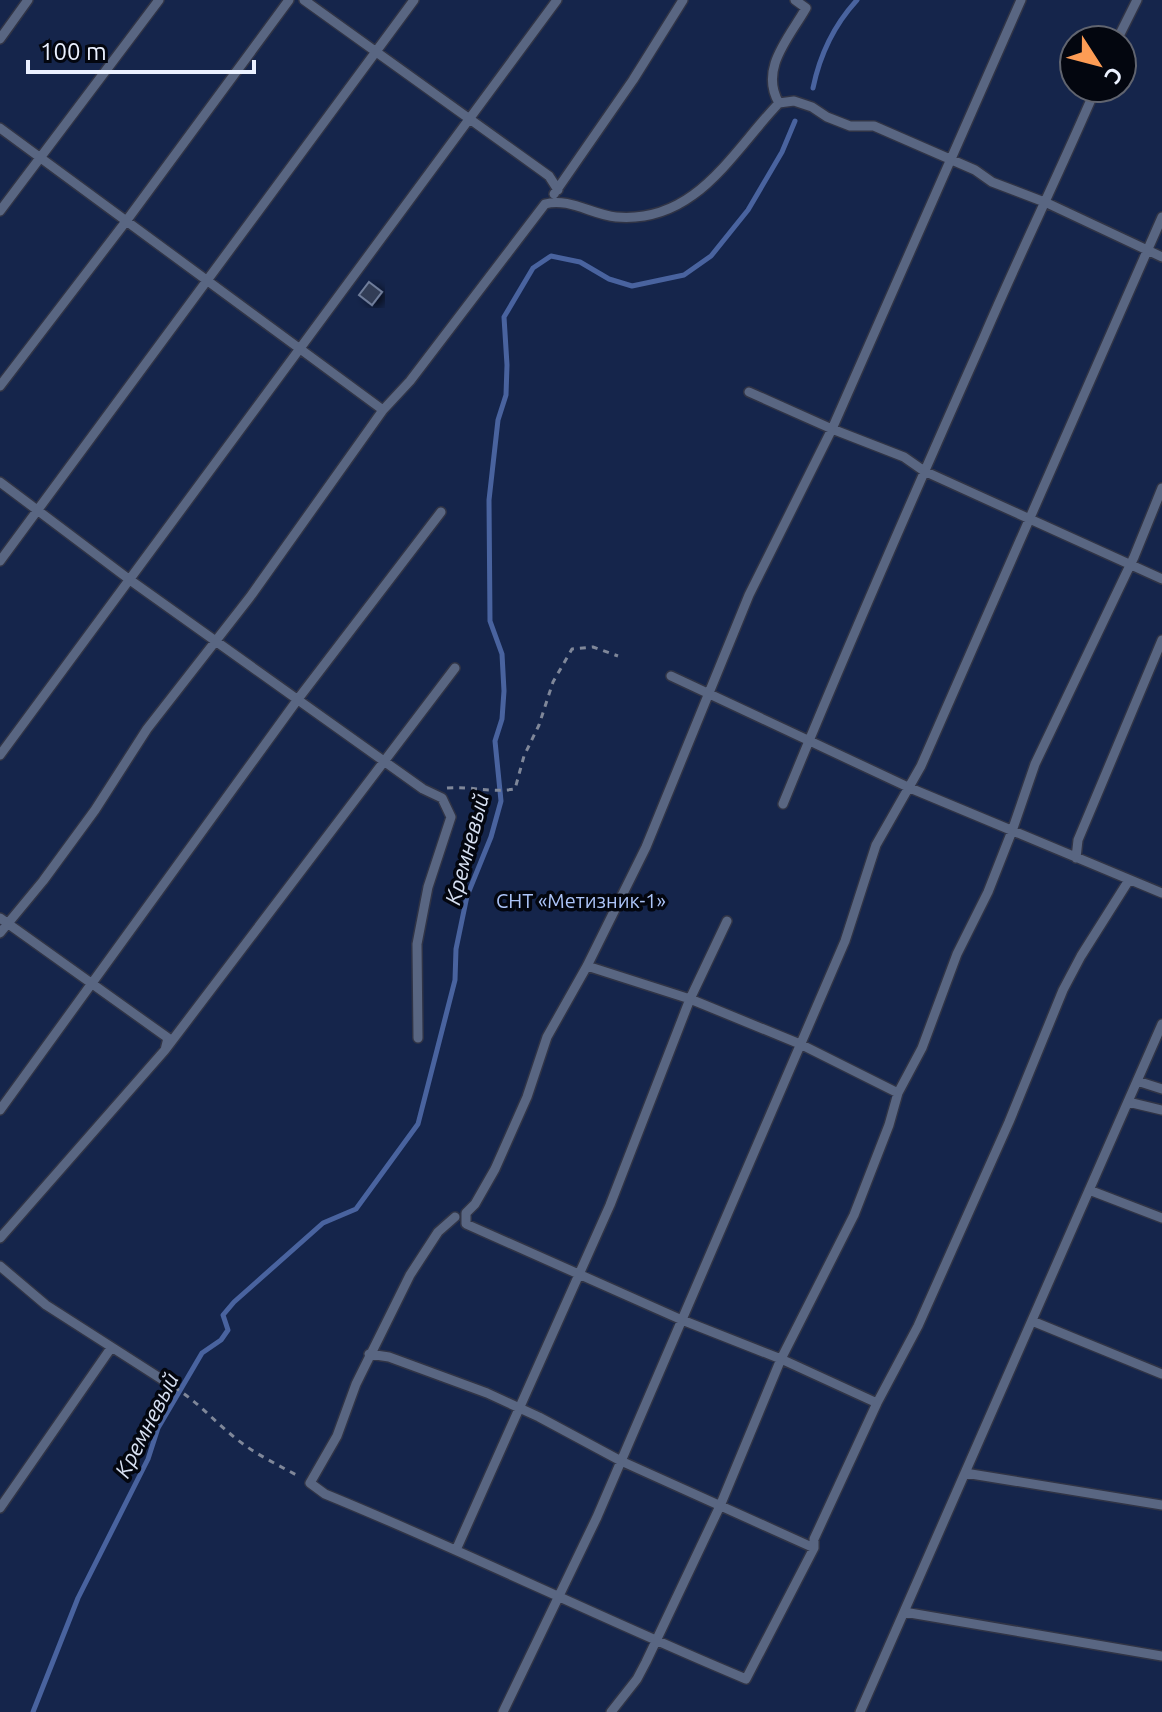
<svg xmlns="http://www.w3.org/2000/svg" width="1162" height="1712" viewBox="0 0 1162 1712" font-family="Ubuntu,sans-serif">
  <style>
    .green { fill: #15254b; fill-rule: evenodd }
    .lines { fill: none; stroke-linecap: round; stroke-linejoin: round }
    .stream { stroke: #49639f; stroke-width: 5 }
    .building { fill: #313d56; stroke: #6f7d9a; stroke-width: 2; filter: url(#shadow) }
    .service-casing { stroke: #303446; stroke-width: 12 }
    .path { stroke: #7f8799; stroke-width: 3; stroke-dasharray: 6 6; stroke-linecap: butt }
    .service { stroke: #596682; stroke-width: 9 }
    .labels { text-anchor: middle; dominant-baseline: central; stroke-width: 7; stroke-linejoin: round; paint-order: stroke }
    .park-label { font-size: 20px; fill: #adc5f9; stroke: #03060f }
    .water-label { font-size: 22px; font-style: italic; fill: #d8e1f3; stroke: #03060f }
  </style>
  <defs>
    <filter id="shadow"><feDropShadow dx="5" dy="3" stdDeviation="4" flood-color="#0009"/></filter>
  </defs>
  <rect width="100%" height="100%" fill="#101a31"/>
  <!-- green -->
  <path class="green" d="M0,0H1162V1712H0ZM1074,40H1122V88H1074Z"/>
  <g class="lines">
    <!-- stream -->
    <path class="stream" d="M813,88C820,54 834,25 857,0
      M33,1712L78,1598L148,1459L158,1428L202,1353L221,1340L228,1330L223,1315L234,1302L323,1223L356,1209L418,1124L455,980L456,949L467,896L491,837L501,801L495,741L502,719L504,691L502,654L490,621L489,500L498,420L506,395L507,365L504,317L533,268L551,256L580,262L609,279L632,286L684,275L711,256L748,210L782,152L795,121"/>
  </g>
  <!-- building -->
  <path class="building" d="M369,282L382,292L372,305L359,295Z"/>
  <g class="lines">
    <!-- service casing -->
    <g class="service-casing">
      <path id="service" d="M304,0L549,176L558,190
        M0,39L28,0
        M1117,40L1137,0
        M779,103C759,69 789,38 806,8L795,0
        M0,128L383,410L410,381L545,204C568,197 593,215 616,217C696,224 732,152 779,103L794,101L812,107L827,117L850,126H874L975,170L992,182L1047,203L1162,257
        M554,194L633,80L683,0
        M0,211L159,0
        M0,386L127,220L289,0
        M749,392L832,429L904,457L924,471L1162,579
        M0,482L130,580L423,789L442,798L451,817L428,887L417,944L418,1038
        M0,561L414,0
        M671,676L910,788L1162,893
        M0,755L557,0
        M783,804C847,647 915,492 984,337C1020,253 1060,172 1096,88
        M1076,858L1078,840L1162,640
        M0,918L168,1038L165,1050L0,1238
        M0,933L43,881L95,810L147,729L250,597L383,410
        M587,966L690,999L800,1044L898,1093
        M165,1050L455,668
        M1137,1081L1162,1089
        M1128,1102L1162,1110
        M0,1110L298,699L441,512
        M1089,1190L1162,1218
        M455,1217L438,1232L410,1275L356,1384L337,1436L310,1483L325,1494C467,1552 604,1620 746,1679L814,1548V1539L877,1403L918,1326L1009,1122L1063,990L1081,956L1129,880
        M0,1266L46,1305L163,1380
        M1032,1321L1162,1374
        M369,1354L389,1357L487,1393L539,1417L621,1461L814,1548
        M877,1403L781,1359L682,1320L466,1224V1213L475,1204L495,1169L527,1097L547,1037L587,966L646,847L749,595L832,429L1021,0
        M965,1473L1162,1505
        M0,1508L111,1348
        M456,1550L610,1205L690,999L727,921
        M904,1612L1162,1656
        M503,1712L597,1517L845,941L876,845L921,766L1162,217
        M611,1712L637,1679L646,1662L720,1506L781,1359L854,1215L889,1125L898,1093L922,1048L957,954L988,892L1012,831L1035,764L1134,557L1162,488
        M860,1712L1162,1024"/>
    </g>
    <!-- path -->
    <path class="path" d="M447,788C472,786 489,793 515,789L524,756L539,725L553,682L572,649L593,647L618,656
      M174,1387C200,1403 220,1428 246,1446C263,1458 282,1467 300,1477"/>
    <!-- service -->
    <use href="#service" class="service"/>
  </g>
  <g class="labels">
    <!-- park labels -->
    <g class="park-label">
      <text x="581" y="900">СНТ «Метизник-1»</text>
    </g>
    <!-- water labels -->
    <g class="water-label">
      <text transform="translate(466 849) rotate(-75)">Кремневый</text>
      <text transform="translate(146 1425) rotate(-63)">Кремневый</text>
    </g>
  </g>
  <!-- north arrow -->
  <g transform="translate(1098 64) rotate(126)"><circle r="38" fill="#03060f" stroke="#60646f" stroke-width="2"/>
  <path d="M0-6L14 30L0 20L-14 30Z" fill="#fd9c55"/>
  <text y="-12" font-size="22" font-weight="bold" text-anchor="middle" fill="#ebf1ff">С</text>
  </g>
  <!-- scale -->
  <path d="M28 60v12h226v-12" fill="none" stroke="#ebf1ff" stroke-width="4"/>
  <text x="40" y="60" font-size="24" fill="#ebf1ff" stroke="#03060f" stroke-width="6" paint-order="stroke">100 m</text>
</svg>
